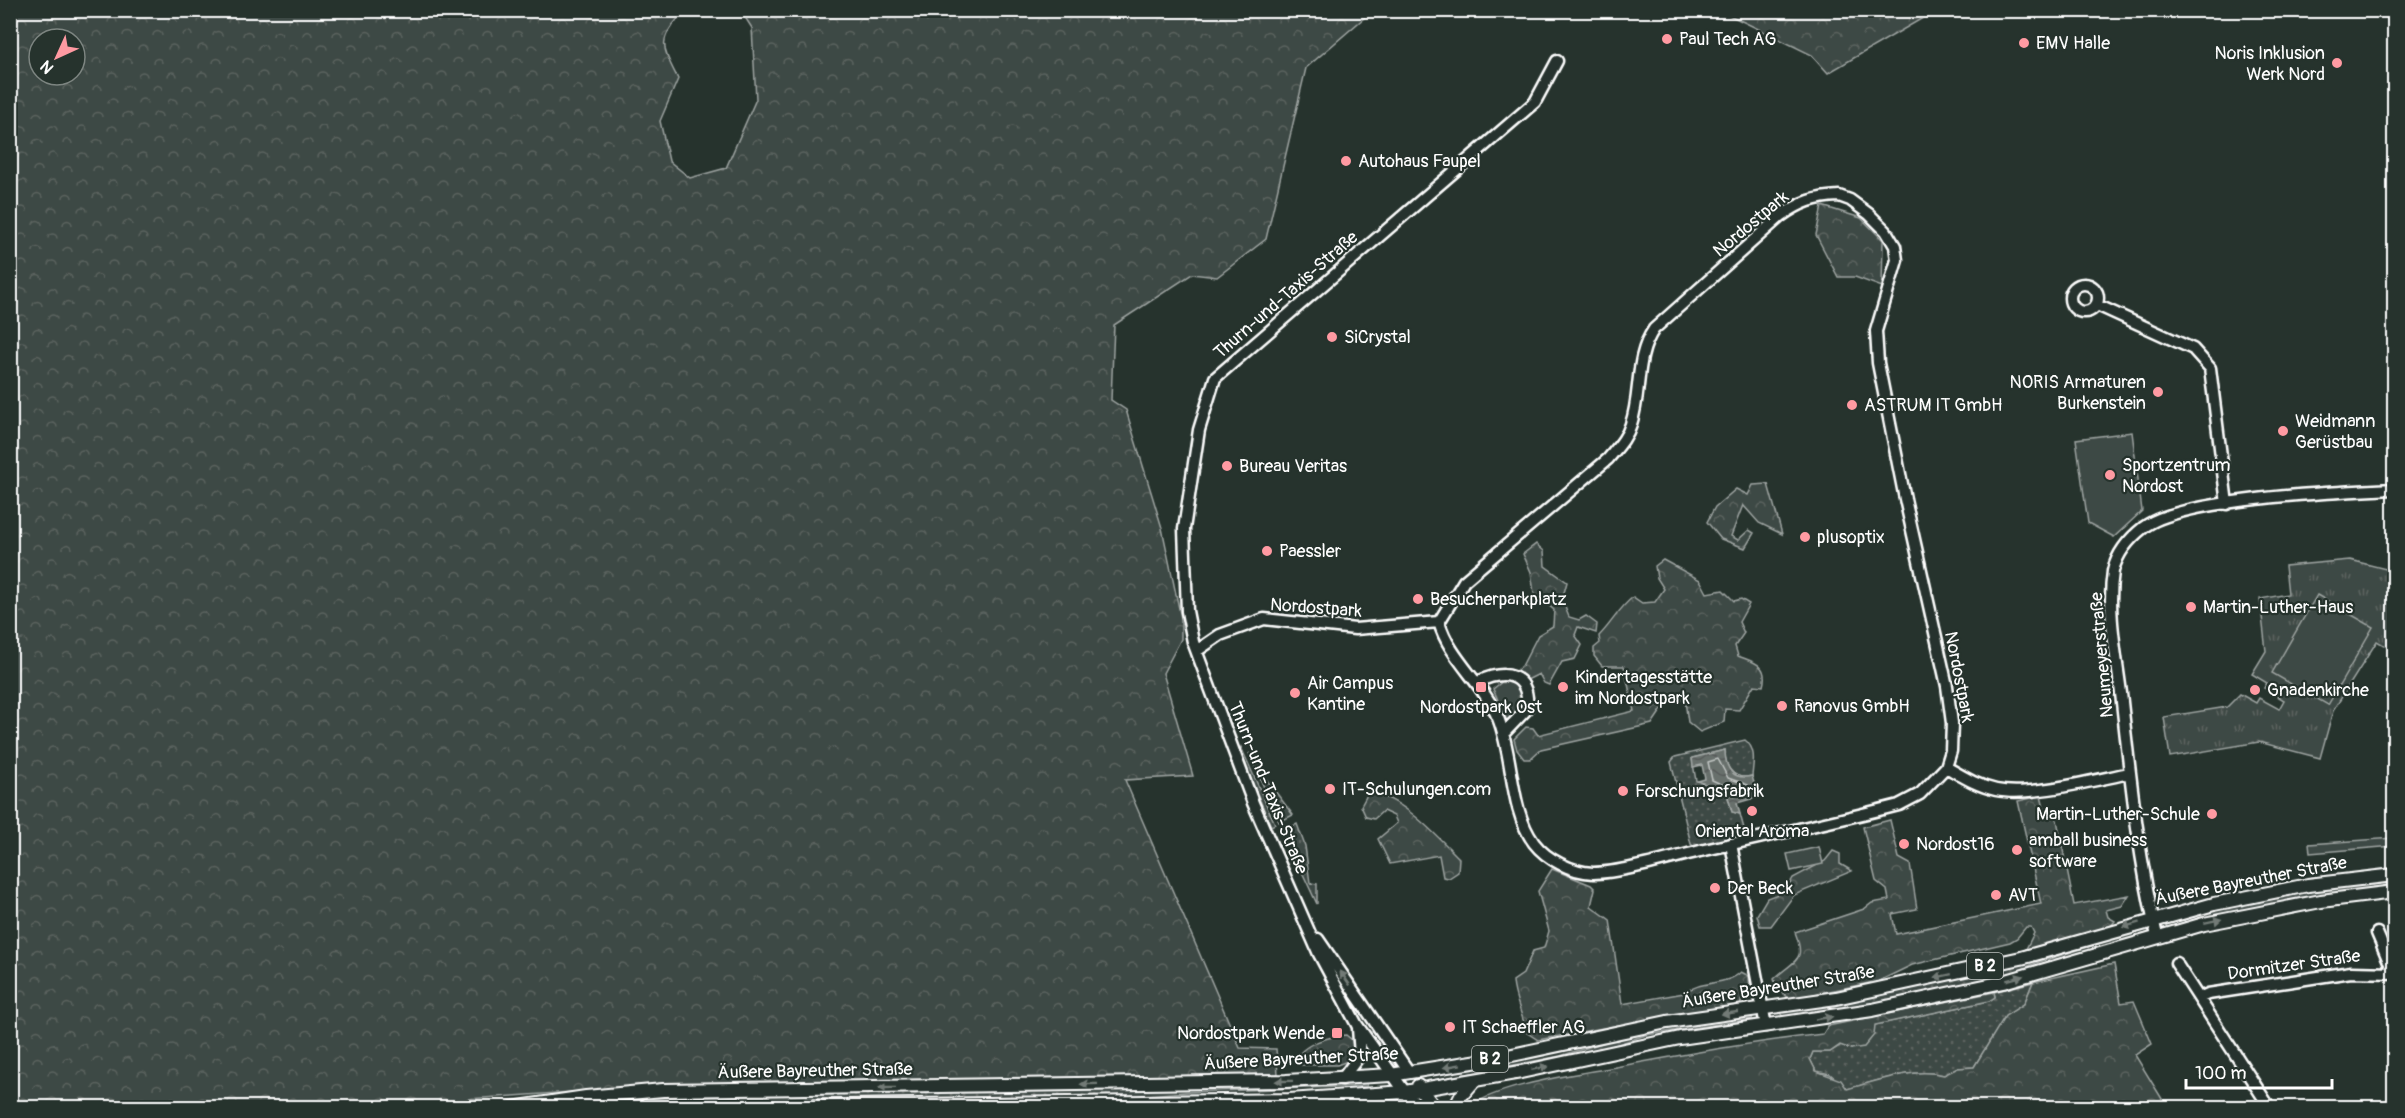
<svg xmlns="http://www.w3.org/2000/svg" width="2405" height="1118" viewBox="0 0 2405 1118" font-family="Pangolin,sans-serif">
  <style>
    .grass { fill: url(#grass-dots); stroke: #9ea4a2; stroke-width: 1.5 }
    .forest { fill: url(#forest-crowns); stroke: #9ea4a2; stroke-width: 1.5; fill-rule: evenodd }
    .park { fill: url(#park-tufts); stroke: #9ea4a2; stroke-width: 1.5 }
    .pitch { fill: #3e4944; stroke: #9ea4a2; stroke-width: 1.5 }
    .water { fill: url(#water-waves); stroke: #a4a9a7; stroke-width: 1.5 }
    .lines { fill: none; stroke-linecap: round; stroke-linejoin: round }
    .shore { stroke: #c2c6c4; stroke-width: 1.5 }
    .minor-casing { stroke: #fff; stroke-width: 15 }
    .major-casing { stroke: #fff; stroke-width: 16 }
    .minor { stroke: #26332d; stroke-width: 10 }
    .major { stroke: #26332d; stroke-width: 12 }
    .oneway { fill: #727a76 }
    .poi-dot { fill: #ff9aa2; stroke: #26332d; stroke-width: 2 }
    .labels { text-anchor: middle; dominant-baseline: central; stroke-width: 4.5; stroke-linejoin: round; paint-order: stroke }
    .shield { fill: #26332d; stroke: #bec2c0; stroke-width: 1.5 }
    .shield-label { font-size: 16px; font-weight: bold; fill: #fff }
    .poi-label { font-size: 18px; fill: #fff; stroke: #26332d; text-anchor: start }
    .street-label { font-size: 18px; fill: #fff; stroke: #26332d }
  </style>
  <defs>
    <pattern id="grass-dots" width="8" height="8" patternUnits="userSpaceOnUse" patternTransform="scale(1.5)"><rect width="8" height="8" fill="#3e4944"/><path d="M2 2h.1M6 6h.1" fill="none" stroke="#5b6460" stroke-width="1.8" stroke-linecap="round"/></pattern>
    <pattern id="forest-crowns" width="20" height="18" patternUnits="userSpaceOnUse" patternTransform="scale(1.5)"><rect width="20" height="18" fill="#3e4944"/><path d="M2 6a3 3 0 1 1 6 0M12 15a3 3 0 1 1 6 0" fill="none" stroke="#5b6460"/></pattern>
    <pattern id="park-tufts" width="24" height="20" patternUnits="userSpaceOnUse" patternTransform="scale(1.5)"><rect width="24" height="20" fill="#3e4944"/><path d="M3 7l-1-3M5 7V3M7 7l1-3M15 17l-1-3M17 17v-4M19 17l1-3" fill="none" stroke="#5b6460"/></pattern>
    <pattern id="water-waves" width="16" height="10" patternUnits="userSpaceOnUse" patternTransform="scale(1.5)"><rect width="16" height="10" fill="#67706c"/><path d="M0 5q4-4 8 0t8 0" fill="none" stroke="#575a59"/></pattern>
  </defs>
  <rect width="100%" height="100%" fill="#26332d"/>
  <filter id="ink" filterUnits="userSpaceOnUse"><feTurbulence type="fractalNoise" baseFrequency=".0167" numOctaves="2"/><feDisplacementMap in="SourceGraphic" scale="12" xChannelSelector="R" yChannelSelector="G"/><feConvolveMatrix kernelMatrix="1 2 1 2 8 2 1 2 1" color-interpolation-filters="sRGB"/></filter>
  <g filter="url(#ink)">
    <!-- grass -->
    <path class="grass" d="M1745,740C1757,749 1753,764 1752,776C1733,781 1725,768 1725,750L1692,758L1696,781L1718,787L1727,794L1732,812L1740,814L1746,836L1695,848L1691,844L1671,762L1675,757Z
      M1241,747L1275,824L1271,826L1239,751Z
      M1249,753L1264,765L1260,771L1293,815L1279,822Z
      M1297,824L1305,846L1310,883L1317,884V904L1283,831Z
      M2394,880V887L2289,901L2185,923L2183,916L2288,894Z
      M2130,934L2036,963L2002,977L1870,1005L1787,1018L1781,1015L1783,1011Z
      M2033,982L2024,1004L2005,1017L1974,1067L1958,1068L1944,1075C1913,1067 1877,1081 1847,1089L1830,1074L1816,1071L1810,1059L1813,1052H1830L1841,1045L1851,1049L1875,1025L1989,1001L1995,997L1994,992Z
      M1753,1016L1752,1019L1646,1035L1599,1050L1441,1082L1440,1079L1560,1056L1625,1036L1660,1029Z
      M1367,1083V1086L1186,1092L1107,1098L684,1103L559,1108L651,1098Z"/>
    <!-- forest -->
    <path class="forest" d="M10,11H685C657,40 661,45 678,79L660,121L669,161L690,178L726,168L756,99L752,28L741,11H1372L1306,68L1266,239L1217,277L1192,274L1114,325L1111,400L1126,410L1162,528L1181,618V639L1163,673L1193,776L1125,780L1240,1048L1276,1049L1278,1074L663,1086L468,1099L444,1108L11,1107ZM39,39H75V75H39Z
      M1721,11H1935L1828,73L1812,55Z
      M1822,206L1861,218L1883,240L1882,287L1855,277H1838L1816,235Z
      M1768,484L1782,534L1759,523L1743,505L1731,536L1738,540L1749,530L1754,533L1745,548L1721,539L1707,522L1715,507L1736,489L1748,495L1753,485Z
      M1536,544L1544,551L1545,566L1567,582L1562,600L1569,617L1579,620L1586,616L1597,624L1596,633L1578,627L1575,635L1582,645L1575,659L1562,662L1549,685L1544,683L1539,674L1527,680C1526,700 1523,711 1509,725L1493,689L1522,666L1538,635L1553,626L1554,610L1534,593L1531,572L1523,554Z
      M1663,560L1700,580L1707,593L1723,590L1734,601L1741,599L1749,604L1739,622L1744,633L1735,646L1738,656C1753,662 1769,664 1763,686L1754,685L1739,710L1725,709L1724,722L1700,732L1688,722L1685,701L1671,696L1652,724L1541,749L1530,759H1524L1517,750L1514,739L1526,727L1533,728L1538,735L1634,711L1624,666H1602L1594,656V648L1600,643L1599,636C1612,623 1619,608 1633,597L1642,603L1655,602L1664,589L1657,578L1655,566Z
      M1368,793C1399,794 1437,836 1459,858L1458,872L1449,878L1443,877L1439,855L1390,864L1378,839L1397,823L1394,816L1383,811L1374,819L1366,817L1361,806Z
      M2041,796L2045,812L2055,810L2074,905L2129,895L2122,906L2106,910L2108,917L2115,921L2110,927L2030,951L2026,949L2034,933L2031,927H2026L2017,938L2010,942L1912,965L1879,981L1790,999L1777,988L1774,979C1794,959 1807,963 1795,932L1864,909L1872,903L1889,900L1887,890L1876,881L1863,827L1890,820L1899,858L1910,864L1917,909L1892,914L1896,934L2041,904L2018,801Z
      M1833,851L1840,854V864L1852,871L1794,895L1771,926H1760L1757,915L1767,898L1786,891L1793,878L1825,861Z
      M1552,869L1591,885L1595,889L1591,906L1610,920L1622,1004L1684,993C1701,980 1726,986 1741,972L1749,976L1750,991L1743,994L1740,1006L1737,1007L1673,1015L1538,1040L1526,1032C1523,1014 1514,999 1513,981L1523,974L1533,951L1544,948L1549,931L1538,891Z
      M2114,964L2121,1003L2134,1001L2152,1044L2135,1055L2167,1107H1471C1493,1086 1578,1074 1610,1068C1681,1055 1751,1042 1823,1034L1828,1026L1994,992L1995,997L1989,1001L1875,1025L1874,1035L1864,1047L1851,1049L1840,1045L1830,1052H1813L1810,1059L1816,1071L1841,1080L1847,1089C1878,1081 1912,1067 1944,1075L1958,1068L1974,1067L2005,1016L2024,1004L2033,982Z
      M1346,1035L1352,1040L1354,1051L1348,1061L1337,1065H1301L1297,1060C1300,1044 1331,1036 1346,1035Z"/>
    <!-- park -->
    <path class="park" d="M2350,560L2394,571V651L2377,641L2333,711L2320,758L2259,742L2170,757L2164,717L2227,707L2240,694L2256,703L2259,698L2279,709L2284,700L2264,688L2267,683L2252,674L2266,651L2260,599L2288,594L2285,566Z"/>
    <!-- pitch -->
    <path class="pitch" d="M2132,432L2142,511L2114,537L2088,523L2076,439Z
      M2317,595L2373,627L2328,705L2272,673Z
      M2394,838V846L2310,853L2309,844Z
      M1819,847L1823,864L1791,871L1787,854Z"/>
    <!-- water -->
    <path class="water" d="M1725,750C1725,768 1733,781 1752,776L1758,797L1737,803L1740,814L1732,812L1727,793L1698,781L1705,779L1702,765L1693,767L1692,758Z"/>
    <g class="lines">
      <!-- shore -->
      <path class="shore" d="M1718,759L1728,778L1748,785L1749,793L1735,796L1730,788L1712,780L1708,762Z"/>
      <!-- minor casing -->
      <g class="minor-casing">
        <path id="minor" d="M1839,196L1850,200L1869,214L1886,231L1895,246L1897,260L1876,331L1878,363L1905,499L1947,686L1952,723L1951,751L1946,767L1920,794L1899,805C1833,822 1767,836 1700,851C1672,858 1620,873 1593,873C1572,872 1547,860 1534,843C1509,809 1514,757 1498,718C1483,683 1449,658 1439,622L1464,581L1608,459C1617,448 1627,438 1631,424C1642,392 1634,358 1654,329L1781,216C1801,202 1815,197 1839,196Z
          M2070 298a14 14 0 1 1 28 0a14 14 0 1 1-28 0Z
          M2097,305L2193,349L2210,368L2227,504
          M1198,650L1220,635L1264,619L1355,629L1439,622
          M1478,682C1505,669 1530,673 1527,709L1504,733
          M1946,767C1962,776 1977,786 1996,790C2031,797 2094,780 2130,773
          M1731,844L1766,1026
          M2157,936C2138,856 2130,774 2121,693C2116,653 2107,611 2113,571C2117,553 2130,538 2144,527C2183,498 2341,492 2394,489
          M1318,939L1409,1072
          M2176,963L2270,1108
          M2199,998L2208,994L2351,972L2394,973L2377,933
          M1342,1079L1360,1055L1358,1028
          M1405,1092L1357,1025L1319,954L1253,803L1193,642L1187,611L1184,529L1199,430L1215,378L1535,102L1557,61"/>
      </g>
      <!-- major casing -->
      <g class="major-casing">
        <path id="major" d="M1418,1086L1435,1108
          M1405,1092L1418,1108
          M512,1108L586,1097L663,1090L1286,1081L1391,1075L1498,1058L1667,1022L1836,998L2021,958L2214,904L2308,885L2394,875
          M690,1108L1289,1100L1405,1092L1521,1072L1680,1038L1872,1010L2003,982L2204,924L2321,901L2394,892
          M1455,1108L1461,1096L1474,1081"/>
      </g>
      <!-- minor -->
      <use href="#minor" class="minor"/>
      <!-- major -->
      <use href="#major" class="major"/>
    </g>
    <!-- one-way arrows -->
    <defs><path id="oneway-solid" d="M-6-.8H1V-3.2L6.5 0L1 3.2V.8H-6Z" transform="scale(1.5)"/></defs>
    <g class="oneway">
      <use href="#oneway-solid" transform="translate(2213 921) rotate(-12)"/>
      <use href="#oneway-solid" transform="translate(2131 925) rotate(163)"/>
      <use href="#oneway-solid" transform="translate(1943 976) rotate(168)"/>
      <use href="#oneway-solid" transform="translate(1345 978) rotate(-125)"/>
      <use href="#oneway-solid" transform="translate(2015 978) rotate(-15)"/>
      <use href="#oneway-solid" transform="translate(1730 1013) rotate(172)"/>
      <use href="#oneway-solid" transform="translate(1824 1018) rotate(-9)"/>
      <use href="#oneway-solid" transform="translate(1452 1066) rotate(170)"/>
      <use href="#oneway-solid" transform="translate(1540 1068) rotate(-12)"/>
      <use href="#oneway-solid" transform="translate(1284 1081) rotate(179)"/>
      <use href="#oneway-solid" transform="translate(1089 1084) rotate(179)"/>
      <use href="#oneway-solid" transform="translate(887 1088) rotate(179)"/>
    </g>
  </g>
  <!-- markers -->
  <g class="poi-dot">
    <circle cx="1667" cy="39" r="6"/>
    <circle cx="2024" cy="43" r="6"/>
    <circle cx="2337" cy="63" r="6"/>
    <circle cx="1346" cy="161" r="6"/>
    <circle cx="1332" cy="337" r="6"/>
    <circle cx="2158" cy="392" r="6"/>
    <circle cx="1852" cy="405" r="6"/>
    <circle cx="2283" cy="431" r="6"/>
    <circle cx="1227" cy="466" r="6"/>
    <circle cx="2110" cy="475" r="6"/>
    <circle cx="1805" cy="537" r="6"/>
    <circle cx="1267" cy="551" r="6"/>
    <circle cx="1418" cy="599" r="6"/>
    <circle cx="2191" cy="607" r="6"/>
    <rect x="1475" y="681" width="12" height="12" rx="3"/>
    <circle cx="1563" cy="687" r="6"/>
    <circle cx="2255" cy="690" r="6"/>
    <circle cx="1295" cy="693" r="6"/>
    <circle cx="1782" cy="706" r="6"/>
    <circle cx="1330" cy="789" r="6"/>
    <circle cx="1623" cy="791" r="6"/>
    <circle cx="1752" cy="811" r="6"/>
    <circle cx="2212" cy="814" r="6"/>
    <circle cx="1904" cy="844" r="6"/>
    <circle cx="2017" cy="850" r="6"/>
    <circle cx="1715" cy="888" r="6"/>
    <circle cx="1996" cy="895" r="6"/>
    <circle cx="1450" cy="1027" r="6"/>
    <rect x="1331" y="1027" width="12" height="12" rx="3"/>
  </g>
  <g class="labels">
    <!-- shield labels -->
    <g class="shield">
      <rect x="1967" y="953" width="36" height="26" rx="4.5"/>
      <rect x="1472" y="1046" width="36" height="26" rx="4.5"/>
    </g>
    <g class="shield-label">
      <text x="1985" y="966">B 2</text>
      <text x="1490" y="1059">B 2</text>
    </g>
    <!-- poi labels -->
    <g class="poi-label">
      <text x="1679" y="39">Paul Tech AG</text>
      <text x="2036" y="43">EMV Halle</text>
      <text x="2325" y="53" text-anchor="end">Noris Inklusion<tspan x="2325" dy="21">Werk Nord</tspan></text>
      <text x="1358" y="161">Autohaus Faupel</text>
      <text x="1344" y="337">SiCrystal</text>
      <text x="2146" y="382" text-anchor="end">NORIS Armaturen<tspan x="2146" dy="21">Burkenstein</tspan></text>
      <text x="1864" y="405">ASTRUM IT GmbH</text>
      <text x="2295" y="421">Weidmann<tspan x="2295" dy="21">Gerüstbau</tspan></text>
      <text x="2122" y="465">Sportzentrum<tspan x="2122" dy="21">Nordost</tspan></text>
      <text x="1239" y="466">Bureau Veritas</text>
      <text x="1817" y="537">plusoptix</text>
      <text x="1279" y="551">Paessler</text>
      <text x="1430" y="599">Besucherparkplatz</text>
      <text x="2203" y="607">Martin-Luther-Haus</text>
      <text x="1575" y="677">Kindertagesstätte<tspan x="1575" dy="21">im Nordostpark</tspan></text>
      <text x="1307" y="683">Air Campus<tspan x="1307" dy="21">Kantine</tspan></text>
      <text x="2267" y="690">Gnadenkirche</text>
      <text x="1794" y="706">Ranovus GmbH</text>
      <text x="1481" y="707" text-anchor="middle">Nordostpark Ost</text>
      <text x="1342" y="789">IT-Schulungen.com</text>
      <text x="1635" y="791">Forschungsfabrik</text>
      <text x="2200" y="814" text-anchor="end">Martin-Luther-Schule</text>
      <text x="1752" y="831" text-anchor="middle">Oriental Aroma</text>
      <text x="2029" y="840">amball business<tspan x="2029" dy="21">software</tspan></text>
      <text x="1916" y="844">Nordost16</text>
      <text x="1727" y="888">Der Beck</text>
      <text x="2008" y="895">AVT</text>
      <text x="1462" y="1027">IT Schaeffler AG</text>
      <text x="1325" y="1033" text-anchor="end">Nordostpark Wende</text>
    </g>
    <!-- street labels -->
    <g class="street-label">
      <text transform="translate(1751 224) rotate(-40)">Nordostpark</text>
      <text transform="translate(1286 295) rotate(-41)">Thurn-und-Taxis-Straße</text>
      <text transform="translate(1316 608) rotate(4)">Nordostpark</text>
      <text transform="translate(2102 655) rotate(-95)">Neumeyerstraße</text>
      <text transform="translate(1959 677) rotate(79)">Nordostpark</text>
      <text transform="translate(1268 788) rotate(68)">Thurn-und-Taxis-Straße</text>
      <text transform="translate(2251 881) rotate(-11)">Äußere Bayreuther Straße</text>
      <text transform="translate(2294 965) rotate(-8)">Dormitzer Straße</text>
      <text transform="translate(1778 987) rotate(-9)">Äußere Bayreuther Straße</text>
      <text transform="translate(1301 1059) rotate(-3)">Äußere Bayreuther Straße</text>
      <text transform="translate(815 1071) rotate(-1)">Äußere Bayreuther Straße</text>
    </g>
  </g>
  <!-- margin -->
  <rect width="2405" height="1118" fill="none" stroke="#26332d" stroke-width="36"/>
  <rect x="18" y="18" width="2369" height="1082" fill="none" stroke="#fff" stroke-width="2" filter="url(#ink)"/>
  <!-- north arrow -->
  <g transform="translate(57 57) rotate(225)"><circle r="28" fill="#26332d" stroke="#7d8581" stroke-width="1.5"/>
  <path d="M0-4.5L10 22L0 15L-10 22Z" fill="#ff9aa2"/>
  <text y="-9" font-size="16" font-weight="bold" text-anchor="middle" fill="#ffffff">N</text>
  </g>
  <!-- scale -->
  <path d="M2186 1079v9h146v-9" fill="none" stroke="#ffffff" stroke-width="3"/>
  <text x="2195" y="1079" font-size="18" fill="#ffffff" stroke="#26332d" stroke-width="4.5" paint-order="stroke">100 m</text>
</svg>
